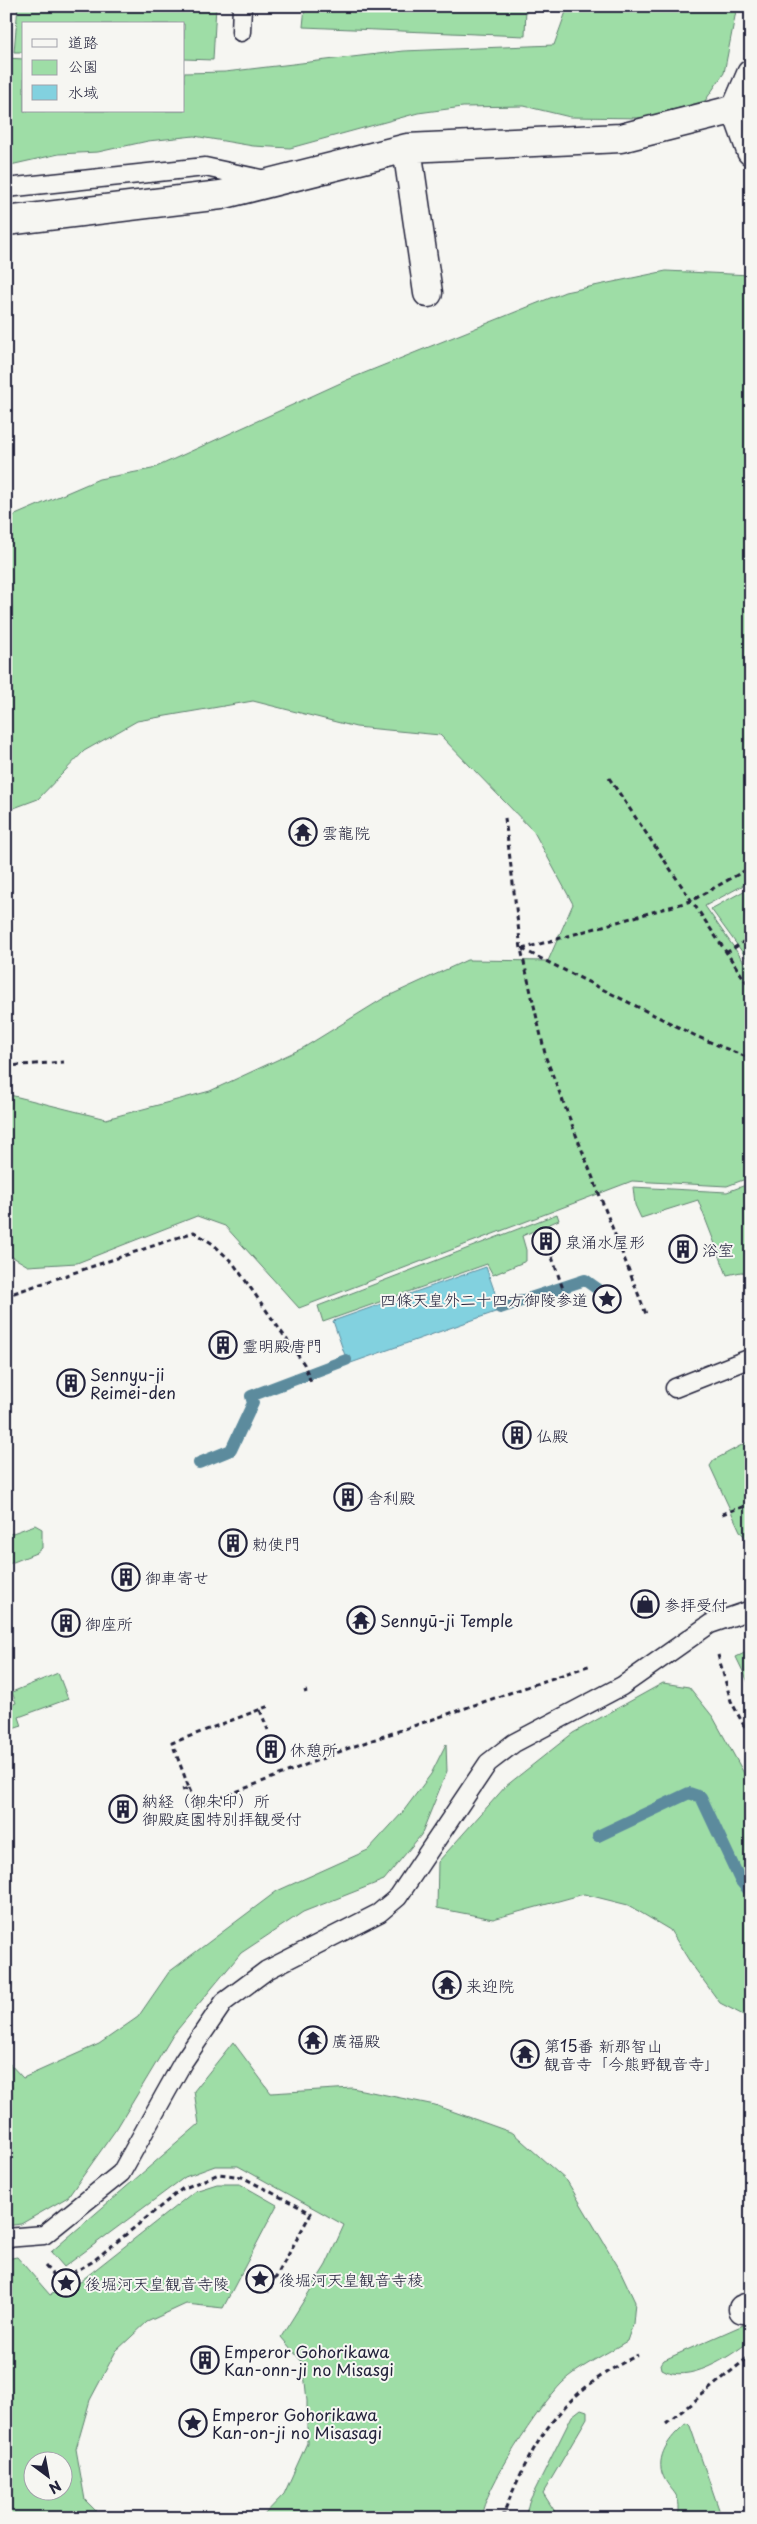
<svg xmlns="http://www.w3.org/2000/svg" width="757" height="2524" viewBox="0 0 757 2524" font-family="'Playpen Sans','Klee One',sans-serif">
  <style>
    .green { fill: #9edda6; stroke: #608070; fill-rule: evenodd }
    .water { fill: #82d1df; stroke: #5c8b9d }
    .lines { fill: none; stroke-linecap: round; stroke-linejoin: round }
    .stream { stroke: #5c8b9d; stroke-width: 12 }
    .service-casing { stroke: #22223b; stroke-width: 21 }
    .minor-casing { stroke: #22223b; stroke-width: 31 }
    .path { stroke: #22223b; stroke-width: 3; stroke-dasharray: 5 4; stroke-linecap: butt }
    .service { stroke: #f6f6f2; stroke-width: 18 }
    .minor { stroke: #f6f6f2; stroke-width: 28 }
    .labels { text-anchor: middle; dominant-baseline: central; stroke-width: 4; stroke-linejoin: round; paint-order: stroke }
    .poi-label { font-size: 16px; fill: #22223b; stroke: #f6f6f2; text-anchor: start }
  </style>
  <rect width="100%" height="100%" fill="#f6f6f2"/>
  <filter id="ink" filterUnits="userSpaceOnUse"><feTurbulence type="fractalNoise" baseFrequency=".02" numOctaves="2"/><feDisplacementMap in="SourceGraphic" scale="10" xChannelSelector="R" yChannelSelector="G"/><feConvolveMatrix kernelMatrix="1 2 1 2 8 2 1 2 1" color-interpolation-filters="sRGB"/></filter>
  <g filter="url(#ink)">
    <!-- green -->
    <path class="green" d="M18,6H216L213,60L184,59V24H24V52H14Z
      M305,6H526L525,36L303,27Z
      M568,6H737L724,73L705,101L643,118L570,117L524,106L463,107L418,113L290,148L253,146L194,136L148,141L98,152L59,154L6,166V58L24,59V111H184V73L225,72L403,51L554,45Z
      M666,271L751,275V881L705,906L751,972V1177L727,1186L632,1181L299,1308L225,1226L197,1216L77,1263L28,1266L6,1253V1094L106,1119L210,1091L303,1048L384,998L467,960L548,961L573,904L534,832L440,735L356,727L253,701L137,721L84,751L38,799L6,811V519L99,479L152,469L347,380L565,292Z
      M751,887V964L711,909Z
      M751,1183V1274L741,1272L727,1275L698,1200L641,1218L635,1205L633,1187L727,1192Z
      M557,1214L559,1220L522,1236L526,1250V1261L493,1275L487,1264L323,1322L318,1306Z
      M751,1440V1545L740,1531L710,1466L714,1460Z
      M35,1525L42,1529V1548L36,1553L6,1565V1532L10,1534Z
      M751,1650V1688L736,1657Z
      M58,1673L68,1699L19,1717L22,1726L6,1731V1707L16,1703L12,1692Z
      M663,1683L689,1687L713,1717L751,1786V2019L720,2003L690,1962L670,1930L628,1905L584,1894L493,1919L437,1908L438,1862L506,1786L573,1733Z
      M446,1744L447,1771L421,1835L384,1880L303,1912L241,1953L173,2035L117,2128L68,2197L21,2224L6,2226V2060L23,2078L99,2044L138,2017L169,1972L277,1891L368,1850L402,1813L431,1774Z
      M233,2042L271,2093L352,2088L435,2105L513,2133L567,2181L619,2268L635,2302L633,2324L627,2341C606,2354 580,2366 562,2383C540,2405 484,2489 481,2518H261L284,2494L307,2443V2401L303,2363L281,2337L326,2265L344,2225L238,2166H215L185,2177L64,2267L51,2252L199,2124L194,2091Z
      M217,2184H240L277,2205L223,2308L186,2304L147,2322L116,2351L90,2400L76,2449L85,2500L103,2518H6V2259L17,2257L50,2295L82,2280L195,2191ZM32,2462H62V2492H32Z
      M750,2322V2341C729,2357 688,2385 662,2369L661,2364L664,2360Z
      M581,2409L587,2411V2418L543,2493L559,2518H525L529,2502L572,2416Z
      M687,2423L690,2426L722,2518H678C683,2491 669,2493 662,2473C656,2453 673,2434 687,2423Z"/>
    <!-- water -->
    <path class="water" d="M486,1267L501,1310L348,1364L333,1321Z"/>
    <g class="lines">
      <!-- stream -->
      <path class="stream" d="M500,1308L585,1280L599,1290
        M199,1463L231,1450L253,1403L251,1396L346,1360
        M598,1836L689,1793L701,1797L740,1880L751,1893"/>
      <!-- service casing -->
      <g class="service-casing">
        <path id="service" d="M241,32L242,6
          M6,188L205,167L265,180
          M675,1388L751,1358
          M6,2238L44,2235L121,2173L183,2062L224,2002L267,1970L379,1913L398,1897L488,1763L514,1743L622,1686L710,1624L751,1610"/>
      </g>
      <!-- minor casing -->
      <g class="minor-casing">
        <path id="minor" d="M751,74L736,109L751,151
          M407,148L428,293
          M6,221L221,195L407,148L621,138L736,109
          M743,2309L751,2306"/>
      </g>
      <!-- path -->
      <path class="path" d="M609,778L751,989
        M505,818L521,949L546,1058L646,1314
        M522,949L698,1037L751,1059
        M522,949L691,901L751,867
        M726,953L751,937
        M6,1066L64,1062
        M552,1257L564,1292
        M6,1288L14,1293L194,1232L213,1244L233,1263L304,1364L312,1385
        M6,1296L14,1294
        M722,1514L751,1504
        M718,1655L731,1701L751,1739
        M304,1692L307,1691
        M260,1710L268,1730
        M189,1788L197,1807L349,1748L591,1665
        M182,1790L189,1788L172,1743L269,1706
        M749,2240L751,2244
        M45,2266L58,2281L92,2262L182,2189L219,2174L242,2177L311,2213L268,2292
        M666,2424L751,2355
        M504,2518V2512C535,2437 562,2392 638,2355"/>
      <!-- service -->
      <use href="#service" class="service"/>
      <!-- minor -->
      <use href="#minor" class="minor"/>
    </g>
  </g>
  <!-- icons -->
  <defs>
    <g id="temple-ring" transform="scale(1.4375)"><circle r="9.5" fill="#f6f6f2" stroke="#22223b" stroke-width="1.5"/><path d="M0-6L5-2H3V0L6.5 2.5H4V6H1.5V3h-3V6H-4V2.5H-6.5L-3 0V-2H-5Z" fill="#22223b"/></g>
    <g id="building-ring" transform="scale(1.4375)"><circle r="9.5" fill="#f6f6f2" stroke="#22223b" stroke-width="1.5"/><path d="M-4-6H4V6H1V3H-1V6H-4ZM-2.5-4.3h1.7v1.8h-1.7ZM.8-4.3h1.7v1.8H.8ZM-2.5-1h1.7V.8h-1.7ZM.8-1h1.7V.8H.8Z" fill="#22223b"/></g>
    <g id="sight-ring" transform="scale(1.4375)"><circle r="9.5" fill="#f6f6f2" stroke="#22223b" stroke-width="1.5"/><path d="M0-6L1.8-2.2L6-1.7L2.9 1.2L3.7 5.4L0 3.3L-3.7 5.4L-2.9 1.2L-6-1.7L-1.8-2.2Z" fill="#22223b"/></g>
    <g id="shop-ring" transform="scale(1.4375)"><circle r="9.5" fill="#f6f6f2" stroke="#22223b" stroke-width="1.5"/><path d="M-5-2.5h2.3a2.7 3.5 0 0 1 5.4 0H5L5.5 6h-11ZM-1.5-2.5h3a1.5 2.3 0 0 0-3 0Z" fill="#22223b"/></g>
  </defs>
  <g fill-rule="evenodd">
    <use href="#temple-ring" x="303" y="832"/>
    <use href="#building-ring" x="546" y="1241"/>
    <use href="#building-ring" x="683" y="1249"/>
    <use href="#sight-ring" x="607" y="1299"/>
    <use href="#building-ring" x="223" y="1345"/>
    <use href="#building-ring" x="71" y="1383"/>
    <use href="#building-ring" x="517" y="1435"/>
    <use href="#building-ring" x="348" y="1497"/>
    <use href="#building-ring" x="233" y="1543"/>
    <use href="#building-ring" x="126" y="1577"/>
    <use href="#shop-ring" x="645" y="1604"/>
    <use href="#temple-ring" x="361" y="1620"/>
    <use href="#building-ring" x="66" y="1623"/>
    <use href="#building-ring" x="271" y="1749"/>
    <use href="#building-ring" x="123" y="1809"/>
    <use href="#temple-ring" x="447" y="1985"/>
    <use href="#temple-ring" x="313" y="2040"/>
    <use href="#temple-ring" x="525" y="2054"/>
    <use href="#sight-ring" x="260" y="2279"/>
    <use href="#sight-ring" x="66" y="2283"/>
    <use href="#building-ring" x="205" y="2360"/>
    <use href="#sight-ring" x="193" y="2423"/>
  </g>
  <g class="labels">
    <!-- poi labels -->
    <g class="poi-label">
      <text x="322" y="832">雲龍院</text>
      <text x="565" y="1241">泉涌水屋形</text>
      <text x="702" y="1249">浴室</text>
      <text x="588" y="1299" text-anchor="end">四條天皇外二十四方御陵参道</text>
      <text x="242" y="1345">霊明殿唐門</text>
      <text x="90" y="1374">Sennyu-ji<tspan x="90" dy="18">Reimei-den</tspan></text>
      <text x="536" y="1435">仏殿</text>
      <text x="367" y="1497">舎利殿</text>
      <text x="252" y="1543">勅使門</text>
      <text x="145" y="1577">御車寄せ</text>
      <text x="664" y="1604">参拝受付</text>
      <text x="380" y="1620">Sennyū-ji Temple</text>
      <text x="85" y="1623">御座所</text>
      <text x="290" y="1749">休憩所</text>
      <text x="142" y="1800">納経（御朱印）所<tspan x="142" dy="18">御殿庭園特別拝観受付</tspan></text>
      <text x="466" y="1985">来迎院</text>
      <text x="332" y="2040">廣福殿</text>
      <text x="544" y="2045">第15番 新那智山<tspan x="544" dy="18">観音寺「今熊野観音寺」</tspan></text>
      <text x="279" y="2279">後堀河天皇観音寺稜</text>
      <text x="85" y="2283">後堀河天皇観音寺陵</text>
      <text x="224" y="2351">Emperor Gohorikawa<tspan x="224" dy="18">Kan-onn-ji no Misasgi</tspan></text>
      <text x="212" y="2414">Emperor Gohorikawa<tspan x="212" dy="18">Kan-on-ji no Misasagi</tspan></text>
    </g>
  </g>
  <!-- margin -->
  <rect width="757" height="2524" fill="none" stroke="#f6f6f2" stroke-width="25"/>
  <rect x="12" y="12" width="732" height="2499" fill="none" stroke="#22223b" stroke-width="2" filter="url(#ink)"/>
  <!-- legend -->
  <rect x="22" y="22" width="162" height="90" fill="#f6f6f2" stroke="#a1a1a9"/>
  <rect x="32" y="39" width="25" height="8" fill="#f6f6f2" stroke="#a1a1a9"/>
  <text x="68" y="48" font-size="15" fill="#22223b">道路</text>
  <rect x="32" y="60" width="25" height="15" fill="#9edda6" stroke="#a1a1a9"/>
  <text x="68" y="72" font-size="15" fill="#22223b">公園</text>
  <rect x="32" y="85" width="25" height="15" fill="#82d1df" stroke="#a1a1a9"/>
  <text x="68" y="98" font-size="15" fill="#22223b">水域</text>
  <!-- north arrow -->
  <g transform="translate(48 2476) rotate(148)"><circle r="24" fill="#f6f6f2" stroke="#a1a1a9"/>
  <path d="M0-4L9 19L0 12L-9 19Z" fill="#22223b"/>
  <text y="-8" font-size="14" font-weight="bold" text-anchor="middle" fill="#22223b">N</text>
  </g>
</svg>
